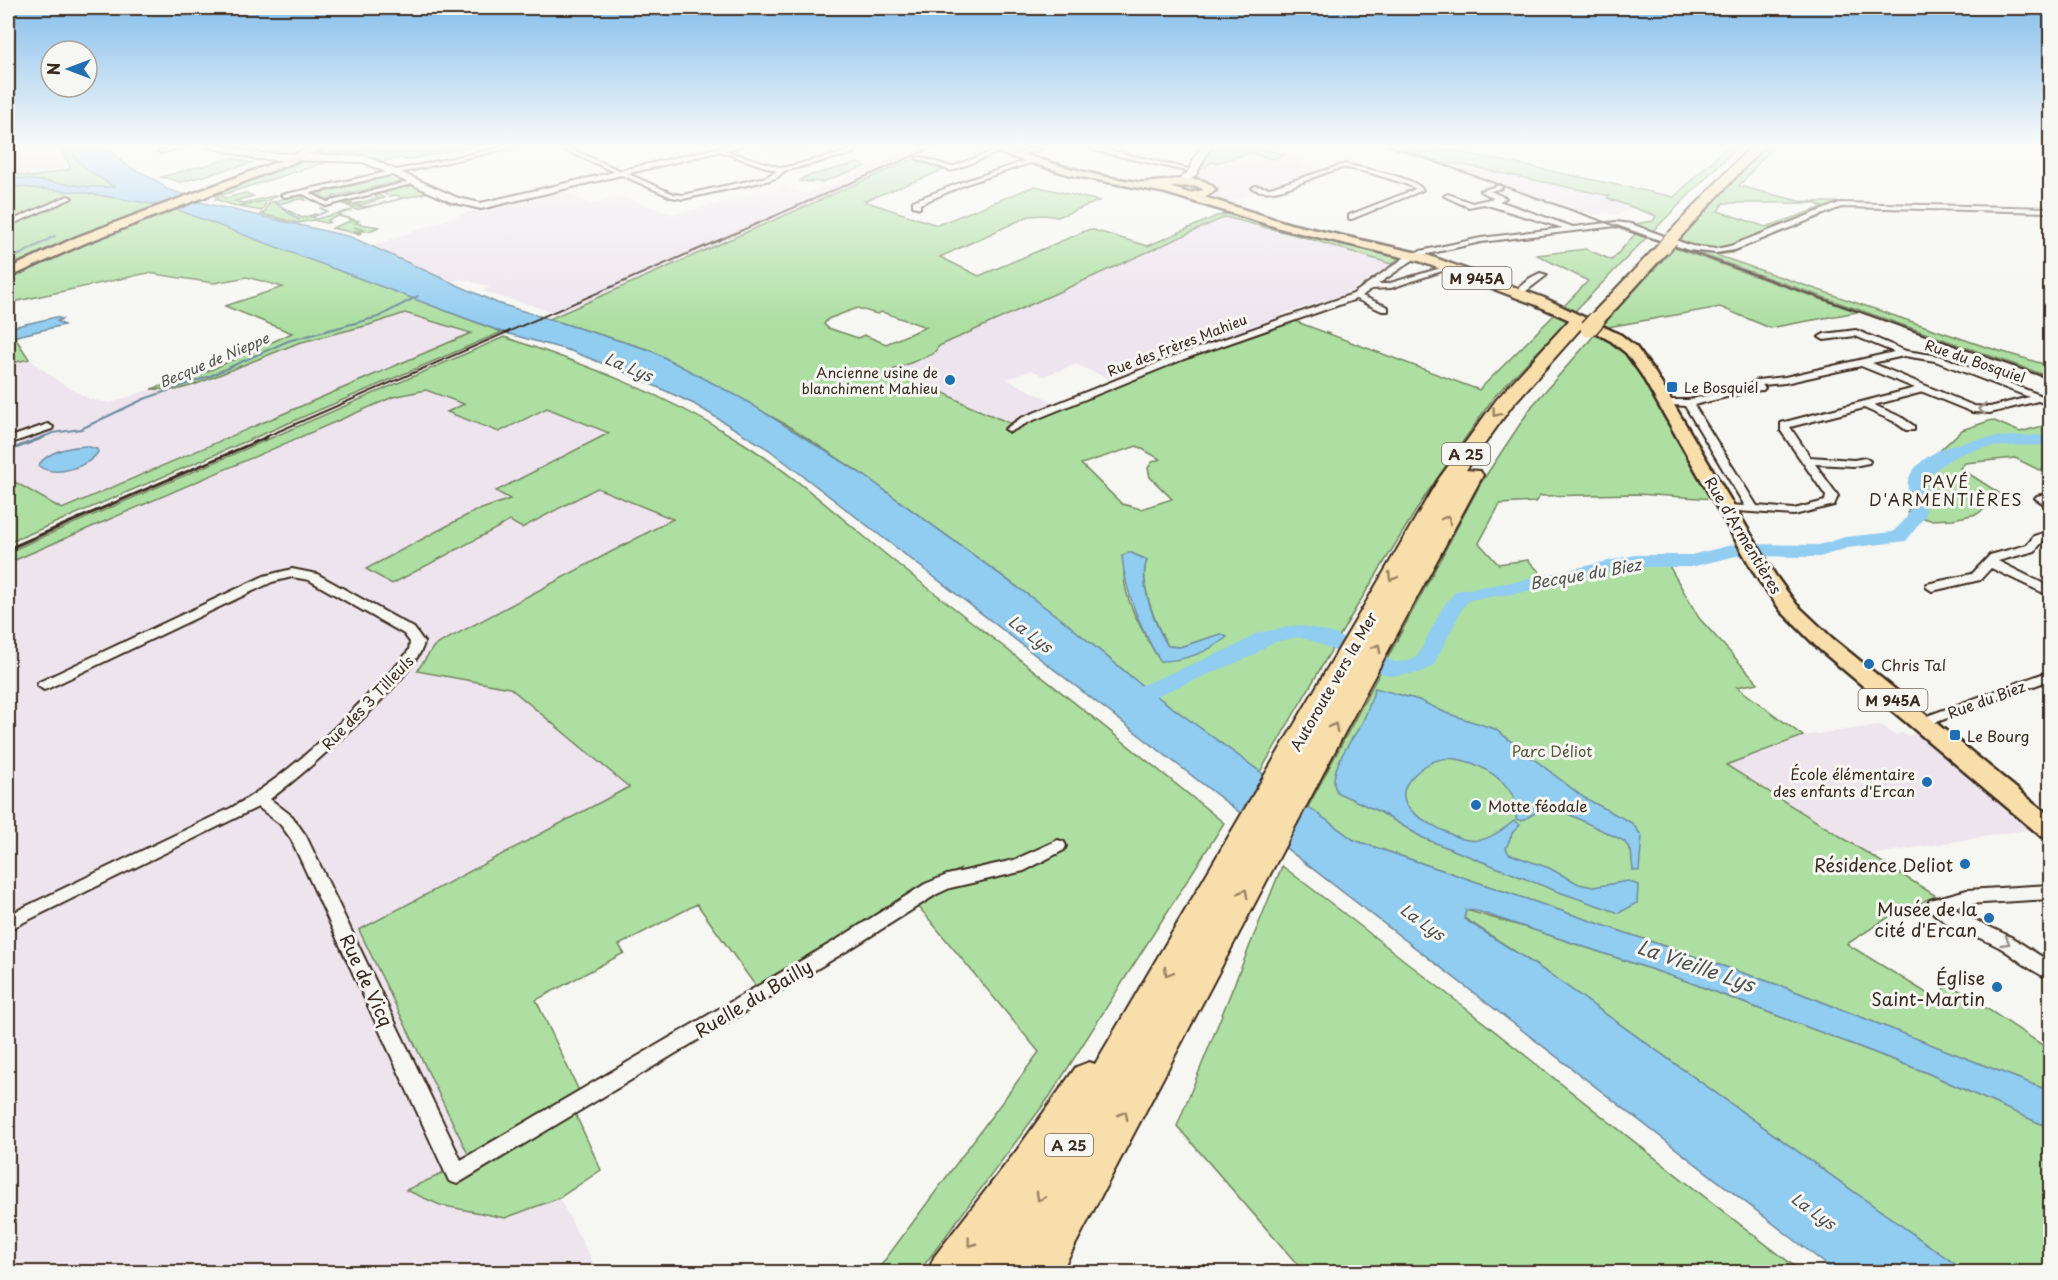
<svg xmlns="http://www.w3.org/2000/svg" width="2058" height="1280" viewBox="0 0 2058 1280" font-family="'Playpen Sans',sans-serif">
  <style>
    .built { fill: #ede4ee }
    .green { fill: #acdfa1; stroke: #748460; stroke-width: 1.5; fill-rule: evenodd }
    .water { fill: #91ccf1; stroke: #6f8b9d; stroke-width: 1.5 }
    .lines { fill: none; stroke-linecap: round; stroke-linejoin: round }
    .stream-far1 { stroke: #6f8b9d; stroke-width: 2 }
    .stream { stroke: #6f8b9d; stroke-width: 3 }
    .river { fill: #91ccf1; fill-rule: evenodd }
    .street-casing { stroke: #3b2a1e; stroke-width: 4 }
    .secondary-casing { stroke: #3b2a1e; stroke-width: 4 }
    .primary-casing { stroke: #3b2a1e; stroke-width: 5 }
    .highway-casing { stroke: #3b2a1e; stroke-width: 4 }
    .street { fill: #f6f6f2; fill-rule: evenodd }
    .secondary { fill: #f6f6f2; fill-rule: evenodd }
    .primary { fill: #f8deab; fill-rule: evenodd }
    .highway { fill: #f8deab; fill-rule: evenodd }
    .rail-far1 { stroke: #3b2a1e; stroke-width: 2 }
    .rail { stroke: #3b2a1e; stroke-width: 3 }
    .highway-bridge-far1-casing { stroke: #3b2a1e; stroke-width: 16; stroke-linecap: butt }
    .highway-bridge-casing { stroke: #3b2a1e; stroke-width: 20; stroke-linecap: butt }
    .highway-bridge-far1 { stroke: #f8deab; stroke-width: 14 }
    .highway-bridge { stroke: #f8deab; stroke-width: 17 }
    .oneway { stroke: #989088 }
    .oneway2 { stroke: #9a8464 }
    .poi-dot { fill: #1f6fb2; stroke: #f6f6f2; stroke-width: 2 }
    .labels { text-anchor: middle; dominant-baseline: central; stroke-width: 6; stroke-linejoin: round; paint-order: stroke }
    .shield { fill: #f6f6f2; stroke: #73675e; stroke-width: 1.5 }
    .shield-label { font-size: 14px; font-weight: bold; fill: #3b2a1e }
    .far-street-label { font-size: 14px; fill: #3b2a1e; stroke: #f6f6f2 }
    .far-water-label { font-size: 14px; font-style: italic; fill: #505253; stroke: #f6f6f2 }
    .far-poi-label { font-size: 14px; fill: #3b2a1e; stroke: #f6f6f2; text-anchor: end }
    .street-label { font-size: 15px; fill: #3b2a1e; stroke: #f6f6f2 }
    .poi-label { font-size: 15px; fill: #3b2a1e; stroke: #f6f6f2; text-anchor: start }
    .park-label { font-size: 15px; fill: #57573f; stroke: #f6f6f2 }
    .water-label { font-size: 16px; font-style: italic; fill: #505253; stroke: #f6f6f2 }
    .neighbourhood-label { font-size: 16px; letter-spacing: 1.5px; fill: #3b2a1e; stroke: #f6f6f2 }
    .near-poi-label { font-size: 18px; fill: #3b2a1e; stroke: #f6f6f2; text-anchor: end }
    .near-street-label { font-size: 18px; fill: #3b2a1e; stroke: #f6f6f2 }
    .near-water-label { font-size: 20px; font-style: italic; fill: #505253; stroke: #f6f6f2 }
  </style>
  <rect width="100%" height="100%" fill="#f6f6f2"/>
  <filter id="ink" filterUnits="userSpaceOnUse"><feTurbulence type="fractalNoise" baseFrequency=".0167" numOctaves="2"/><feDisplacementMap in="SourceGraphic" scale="12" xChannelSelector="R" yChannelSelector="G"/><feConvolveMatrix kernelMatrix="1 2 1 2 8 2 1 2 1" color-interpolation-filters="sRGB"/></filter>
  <g filter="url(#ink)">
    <!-- built -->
    <path class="built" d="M8,146H58L70,165V169L33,177L8,173Z
      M226,146H312L295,154H264Z
      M752,146H830L834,147L787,159Z
      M924,146H940L899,166L561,314L482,291L491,287L461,279L450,282L372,246L479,208L485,209L560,190L591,204L624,197L673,215L785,187L806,194Z
      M1249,153L1272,159L1285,154L1308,160L1299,164L1323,170L1224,203L1210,196L1218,192L1217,187L1201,179L1202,169L1211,162L1216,163Z
      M1454,163L1611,196L1608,198L1634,209L1614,215L1604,213L1593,215L1449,165Z
      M1223,218L1373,257L1390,265L1344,295L1281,314L1285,317L1185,351L1114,381L1076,364L1044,376L1032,370L1006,379L1057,404L1010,424L933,387L927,390L899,376L889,378L882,374L933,354L939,346L1009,313Z
      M405,313L471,333L62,509L8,478V364L29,359L59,382L89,399L111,403L151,389L176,390L194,385L298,343L369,325Z
      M426,390L465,404L448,412L499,432L547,408L610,433L542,466L674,519L434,646L417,670L510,688L630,787L359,930L469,1156L435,1177L406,1190L505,1218L559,1198L598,1272H8V563L393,397Z
      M1882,725L1894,735L1903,733L1906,736L1924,733L2038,828L1870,855L1726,765L1803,736Z"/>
    <!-- green -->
    <path class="green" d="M58,146H69L71,151L116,187H89L8,177V173L33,177L70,169V165Z
      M333,146H473L406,160L402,158L379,162L363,156L317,154Z
      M1211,146H1248L1285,154L1272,159L1249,153L1216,163L1211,162L1205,167L1201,165Z
      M1417,146H1433L1674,197L1728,146H1738L1648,236L1621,226L1653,221L1656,216L1607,198L1610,196L1454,163L1449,165L1402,149Z
      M1765,146H1773L1739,186L1799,201L2006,209L2016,212L1847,206L1732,253L1716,255L1983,346L2050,366V377L1675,245ZM1723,203H1814L1823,207L1766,227L1718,211Z
      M232,158L252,163L181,182L161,177Z
      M913,159L944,170L864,201L937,225L1035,186L1099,201L1058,217L1044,215L1029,216L940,257L979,276L1090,229L1148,246L1217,216L1224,215L1222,214L1226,212L1295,233L1403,255L1391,264L1310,239L1225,217L939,346L933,354L883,374L889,378L899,376L926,390L933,387L969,406L1019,427L1170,364L1292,320L1479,390L1557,312L1571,317L1494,397L1425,496L1356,608L1260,772L1140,684L1065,622L865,476L787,425L650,350L549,319ZM857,308L877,314L882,312L926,327L886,344L864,335L858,338L828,328L824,324L828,319ZM1137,446L1160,459L1152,462L1148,468L1150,477L1172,499L1141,509L1122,504L1081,464ZM1129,552L1147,560C1138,582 1156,626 1168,646L1180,647L1221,634L1160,661C1146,636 1125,605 1124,575C1124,568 1128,559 1129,552Z
      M305,160H334L221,195L225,198L246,193L253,196L235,201L243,203L278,195L267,201L262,211L239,207L264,201L236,206L215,199L219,196L211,195Z
      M857,163L866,166L822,182L800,181L804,177Z
      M389,174L408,182L404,184L399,182L332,197L335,200L331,201L311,191L321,193L388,177L384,175Z
      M411,185L429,192L356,210L340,202L362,197L348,201L354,204L378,198L373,194L364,196L376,193L384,198L361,205L345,203C362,212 386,202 403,198L396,195L389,196L382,193Z
      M8,186L80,192L161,205L81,236L8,270Z
      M302,193L290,197L302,196L306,200L299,199L277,204L302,218L315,214L318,215L313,217L316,219L352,210L338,215L359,221L355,223L379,227L369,231L354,227L367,231H353L361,233L359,234L332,228L353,220L339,216L328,220L330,222L326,223L313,220L298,223L260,214L264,213L269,203Z
      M176,209L502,332L8,543V478L62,509L471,333L405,313L369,325L298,343L194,385L176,390L151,389L193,378L292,333L225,306L283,287L247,277L214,283L148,273L8,303V279L59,252Z
      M1635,234L1646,238L1575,311L1564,306L1588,281L1537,255L1586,249L1612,260Z
      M1674,248L1686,252L1857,312L1770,328L1720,307L1608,327L1603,325Z
      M1598,331L1621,346L1633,359L1714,499L1637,494L1540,496L1535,502L1500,504L1479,543L1498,564L1528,560L1549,582L1643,563L1668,564L1699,618L1758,683L1737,687L1803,736L1726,765L1936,896L1892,915L1847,944L1941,1002L1945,981L2050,1050V1091L1784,987L1354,840L1308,807L1481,483L1532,406Z
      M14,336L29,359L8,364V338Z
      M504,337C588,365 664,394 740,441C804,481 859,535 919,581C1022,660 1123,741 1224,823L1050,1096L919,1272H876L1039,1052L918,906L952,886L960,869L757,988L697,904L619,945L624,953L536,1000L579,1091L568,1098L601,1170L559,1198L505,1218L440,1205L406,1190L435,1177L469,1156L359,930L629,787L510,688L417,671L434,646L673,519L597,488L522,528L510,521L392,584L366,569L473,512L510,499L496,491L609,433L547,408L499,432L447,412L464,404L426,390L393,397L8,563V552Z
      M1992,420L2020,432L2050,424V469L2039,470L2015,458L1965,463L1960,468L2010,500L1993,503L1977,514L1953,519L1930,520L1908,513L1912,481L1915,474L1962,430Z
      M1282,866C1457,998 1627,1139 1802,1272H1304L1177,1126Z
      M1466,910L1531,929L1689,982L1925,1072L2050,1128V1272H1966L1551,975L1464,918Z"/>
    <!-- water -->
    <path class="water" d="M69,146H106L123,163L161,183L166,189L196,198L191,200L351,237L497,303L650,350L743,399L865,476L1065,622L1140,684L1354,840L1784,987L2050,1091V1128L1925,1072L1689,982L1477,911L1466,910L1464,919L1551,975L1966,1272H1836L768,449L694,404L627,373L571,351L502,332L170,207L80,192L8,186V177L89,187H115C98,176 77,168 69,146Z
      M56,317L62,319L57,321L64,325L8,338V328Z
      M86,446L97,449L98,452C89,467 54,478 39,466L40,463C51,450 70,447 86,446Z
      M1129,552L1147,560C1138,582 1155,626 1168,646L1180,647L1221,634L1227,637C1209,652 1184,661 1160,661C1140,627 1126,596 1122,556Z
      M1375,688L1419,700L1446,713L1495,729L1583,797L1632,823L1642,836L1639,871L1633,870L1631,851L1624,841L1556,808C1543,807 1533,814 1522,821L1516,819C1516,811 1517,803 1513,796C1501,774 1464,753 1438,760C1429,762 1422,768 1415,774C1384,803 1424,821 1448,833C1476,848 1491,839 1514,821L1520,825L1513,832L1506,848L1509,854L1549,868L1579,884L1593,887L1628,881L1638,885L1637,903L1619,913L1556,891L1423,838L1380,812L1338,793C1324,776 1351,740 1361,725C1367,714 1371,700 1375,688Z"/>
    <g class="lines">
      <!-- stream-far1 -->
      <path class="stream-far1" d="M275,203L299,220
        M320,208L327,211L320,214
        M310,217L317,215
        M8,261L55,236
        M40,438L53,433L81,429L144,399L210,376L288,341L378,317L418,296"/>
      <!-- stream -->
      <path class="stream" d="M8,451L44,437"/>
      <!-- river -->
      <path class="river" d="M2050,435V445C2003,447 1960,440 1926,480V515L1906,541L1847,548L1820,557L1736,556L1691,567H1635L1519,593L1469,600L1462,609L1433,666L1419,673L1392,676L1384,674L1318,643L1299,637L1271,643L1252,656L1132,706L1124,708L1116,706L1113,701L1116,696L1236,646L1257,633L1299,625L1332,633L1395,662L1407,661L1417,657L1443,607L1456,591L1519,581L1635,555H1691L1736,544L1819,545L1845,537L1893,532C1897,527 1903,523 1906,518C1914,506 1904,489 1909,478C1930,434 2010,436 2050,435Z"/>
      <!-- street casing -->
      <g class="street-casing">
        <path id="street" d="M174,146H185L161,153L158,151Z
          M508,146H519L310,193L327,202L416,180L419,182L326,206L303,194L285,197L281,195Z
          M556,146H564L674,194L683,195L766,177L777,171L719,151V149L782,168L847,152L855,146H862L851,154L784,171L778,177L770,180L683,199L671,197Z
          M1038,146H1048L1014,157L1011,155Z
          M1093,146H1100L1099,148L1189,169L1186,171L1092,150Z
          M999,149L1004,150L951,171L916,158L921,157L951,167Z
          M1031,159L1033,162L969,183L920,204V208L913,206V201L965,181Z
          M1345,164C1363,169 1413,176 1423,190L1352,219H1349V215L1416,189C1408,183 1355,168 1345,168C1318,170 1277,202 1252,188L1255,186L1270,188Z
          M1500,185L1502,188L1490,191L1506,198L1499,201L1573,227L1616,222L1631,224L1692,246L1716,249L1730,246L1840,203L2050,208V212L1841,207L1735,250L1716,253L1688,250L1616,226L1481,242L1423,255L1417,257L1378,284H1387L1441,268L1445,270L1391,288L1371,289L1362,296L1388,307V311H1382L1356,299L1184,359L1029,422L1010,432L1005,429L1021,418L1178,355L1353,294L1411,253L1481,238L1563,228L1484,204L1468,207L1444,196L1448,194L1472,203L1494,198L1480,191Z
          M68,196L72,198L70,199L8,226V222Z
          M1540,273L1547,275L1521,295H1515V291L1530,278Z
          M1856,330L1906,351L1940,356L2050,399V405L2038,401L1990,413L1972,412L1923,392L1874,405L1901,417L1914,426V430H1906L1893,421L1864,408L1790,427L1810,457L1854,460L1865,458L1870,461L1869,463L1854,466L1815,464L1838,496L1834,505L1794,515L1723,510L1721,508L1727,505L1745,506L1685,406L1661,404V400H1688L1748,386L1757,380L1785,377L1894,352L1855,336L1824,340L1819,337L1824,334ZM1904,356L1935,361L2029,397L1990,407L1974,406L1872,363ZM1861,366L1915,388L1781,423V431L1826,496L1825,501L1794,509L1757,506L1694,405L1751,391L1763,390L1765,388L1762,385L1785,383Z
          M48,424L53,427L52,429L8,444V438Z
          M2050,493V508L2035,498L2037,496Z
          M2050,531V539L2043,541L2035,551L1998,561L2050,587V596L1991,568L1980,580L1932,591L1926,587L1927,584L1972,574L1990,555L2027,545L2034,536Z
          M292,569L317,574L414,628L424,642C420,673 300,778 270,799L292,816L306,836L461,1160L838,939L925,884L947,875L1014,860L1058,840L1064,842L1066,846L1064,850L1024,871L950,888L937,894L850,949L457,1184L449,1181L291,839L280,824L258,807L8,930V915L231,808C298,770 348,715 401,661L409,650L410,642L404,634L309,580L292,577L272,582L49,688L44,690L37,685L39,682L264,576Z
          M2050,671V680L1926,726H1916L1914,723L1916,720Z
          M2050,885V899L1967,904L1953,907L1964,915L2011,937L2050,962V979C2031,972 2016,957 1999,947C1979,936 1938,925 1927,905L1930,900L1967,890Z"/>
      </g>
      <!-- secondary casing -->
      <g class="secondary-casing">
        <path id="secondary" d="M206,146H223L257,153L365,156L458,198L481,203L726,146H742L481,209L451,202L363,162L257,159Z
          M1201,146H1211L1196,175L1184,185H1178L1176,183L1187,173Z"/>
      </g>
      <!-- primary casing -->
      <g class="primary-casing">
        <path id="primary" d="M312,146H325L290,164L85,243L8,278V269L77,237L282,160Z
          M984,146C1004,146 1023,155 1042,160C1073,170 1105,178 1137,182C1161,186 1198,168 1216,190L1204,197L1290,224L1427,255L1544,298L1621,335L1636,347L1655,373L1775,575L1796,604L1832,638L2050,816V838L2041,836L1818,648L1782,612L1756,576L1641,374L1626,353L1611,341L1583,326L1534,304L1419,261L1283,229L1166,193L1071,175L1006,155ZM1197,186L1204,190L1189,193L1170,187Z"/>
      </g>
      <!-- highway casing -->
      <g class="highway-casing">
        <path id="highway" d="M1751,146H1764L1676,242H1666L1664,239L1666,236Z
          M1664,243L1671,247L1669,250L1602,324H1590L1588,320L1590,316L1659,244Z
          M1577,317L1583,318L1585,322L1583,326L1511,407L1466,470L1480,471L1483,475L1368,688L1061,1272H928L934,1257L1017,1150L1076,1067L1089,1062L1095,1064L1438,480L1497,399L1571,318Z"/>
      </g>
      <!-- street -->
      <use href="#street" class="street"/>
      <!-- secondary -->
      <use href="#secondary" class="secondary"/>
      <!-- primary -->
      <use href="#primary" class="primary"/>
      <!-- highway -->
      <use href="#highway" class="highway"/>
      <!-- rail-far1 -->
      <path class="rail-far1" d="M1390,146L2050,379
        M263,438L936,146"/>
      <!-- rail -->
      <path class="rail" d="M8,549L267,437"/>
      <!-- highway-bridge-far1 casing -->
      <g class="highway-bridge-far1-casing">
        <path id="highway-bridge-far1" d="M1664,247L1671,239"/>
      </g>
      <!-- highway-bridge casing -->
      <g class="highway-bridge-casing">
        <path id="highway-bridge" d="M1589,328L1596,320"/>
      </g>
      <!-- highway-bridge-far1 -->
      <use href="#highway-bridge-far1" class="highway-bridge-far1"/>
      <!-- highway-bridge -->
      <use href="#highway-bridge" class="highway-bridge"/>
    </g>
    <!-- one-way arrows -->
    <defs><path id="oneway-chevron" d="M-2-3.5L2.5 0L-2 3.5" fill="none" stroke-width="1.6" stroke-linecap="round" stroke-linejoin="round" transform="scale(1.5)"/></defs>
    <g class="oneway">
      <use href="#oneway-chevron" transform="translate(1982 409) rotate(-179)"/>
      <use href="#oneway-chevron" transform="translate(2006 942) rotate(30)"/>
    </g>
    <g class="oneway2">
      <use href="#oneway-chevron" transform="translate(1496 413) rotate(128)"/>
      <use href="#oneway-chevron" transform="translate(1447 519) rotate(-61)"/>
      <use href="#oneway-chevron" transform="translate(1392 577) rotate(120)"/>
      <use href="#oneway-chevron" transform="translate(1377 648) rotate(-61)"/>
      <use href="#oneway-chevron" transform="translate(1334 727) rotate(-62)"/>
      <use href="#oneway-chevron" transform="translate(1244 893) rotate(-62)"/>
      <use href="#oneway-chevron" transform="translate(1168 972) rotate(120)"/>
      <use href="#oneway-chevron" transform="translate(1124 1115) rotate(-62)"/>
      <use href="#oneway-chevron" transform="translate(1040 1197) rotate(120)"/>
      <use href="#oneway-chevron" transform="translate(971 1243) rotate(127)"/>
    </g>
  </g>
  <!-- sky -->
  <linearGradient id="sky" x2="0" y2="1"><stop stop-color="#85beec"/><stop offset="0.45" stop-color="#fbfbf9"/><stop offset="1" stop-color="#fbfbf9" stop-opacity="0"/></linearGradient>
  <rect width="2058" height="325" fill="url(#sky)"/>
  <!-- markers -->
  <g class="poi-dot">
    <circle cx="950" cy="380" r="6"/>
    <rect x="1666" y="381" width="12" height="12" rx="3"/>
    <circle cx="1869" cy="664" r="6"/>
    <rect x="1949" y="729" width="12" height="12" rx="3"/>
    <circle cx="1927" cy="782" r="6"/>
    <circle cx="1476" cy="805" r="6"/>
    <circle cx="1965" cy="864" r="6"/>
    <circle cx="1989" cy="918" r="6"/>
    <circle cx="1997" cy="987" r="6"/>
  </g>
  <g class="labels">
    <!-- shield labels -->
    <g class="shield">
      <rect x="1442.5" y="267" width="69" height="22" rx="4.5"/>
      <rect x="1442" y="443" width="48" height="22" rx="4.5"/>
      <rect x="1858.5" y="689" width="69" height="22" rx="4.5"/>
      <rect x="1045" y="1134" width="48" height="22" rx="4.5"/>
    </g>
    <g class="shield-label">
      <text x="1477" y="278">M 945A</text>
      <text x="1466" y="454">A 25</text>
      <text x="1893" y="700">M 945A</text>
      <text x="1069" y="1145">A 25</text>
    </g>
    <!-- far-street labels -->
    <g class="far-street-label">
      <text transform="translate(1177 345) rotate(-21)">Rue des Frères Mahieu</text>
      <text transform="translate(1975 361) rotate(19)">Rue du Bosquiel</text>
    </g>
    <!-- far-water labels -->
    <g class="far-water-label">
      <text transform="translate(214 360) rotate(-23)">Becque de Nieppe</text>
    </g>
    <!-- far-poi labels -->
    <g class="far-poi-label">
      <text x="938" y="372">Ancienne usine de<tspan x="938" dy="16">blanchiment Mahieu</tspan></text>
      <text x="1684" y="387" text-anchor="start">Le Bosquiel</text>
    </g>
    <!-- street labels -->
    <g class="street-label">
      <text transform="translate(1744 535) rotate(59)">Rue d'Armentières</text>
      <text transform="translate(1333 681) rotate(-60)">Autoroute vers la Mer</text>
      <text transform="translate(1986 699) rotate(-20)">Rue du Biez</text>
      <text transform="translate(367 702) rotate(-46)">Rue des 3 Tilleuls</text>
    </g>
    <!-- poi labels -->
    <g class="poi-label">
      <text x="1881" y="664">Chris Tal</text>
      <text x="1967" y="735">Le Bourg</text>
      <text x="1915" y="773" text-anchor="end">École élémentaire<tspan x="1915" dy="17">des enfants d'Ercan</tspan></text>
      <text x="1488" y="805">Motte féodale</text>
    </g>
    <!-- park labels -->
    <g class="park-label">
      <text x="1552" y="750">Parc Déliot</text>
    </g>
    <!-- water labels -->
    <g class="water-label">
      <text transform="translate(629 366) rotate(23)">La Lys</text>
      <text transform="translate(1585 573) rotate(-10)">Becque du Biez</text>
      <text transform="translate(1031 633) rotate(37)">La Lys</text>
      <text transform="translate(1423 921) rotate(36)">La Lys</text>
      <text transform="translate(1814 1210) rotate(36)">La Lys</text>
    </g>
    <!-- neighbourhood labels -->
    <g class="neighbourhood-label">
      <text x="1946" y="481">PAVÉ<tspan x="1946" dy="18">D'ARMENTIÈRES</tspan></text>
    </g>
    <!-- near-poi labels -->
    <g class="near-poi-label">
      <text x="1953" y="864">Résidence Deliot</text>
      <text x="1977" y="908">Musée de la<tspan x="1977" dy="21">cité d'Ercan</tspan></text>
      <text x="1985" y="977">Église<tspan x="1985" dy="21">Saint-Martin</tspan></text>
    </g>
    <!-- near-street labels -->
    <g class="near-street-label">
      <text transform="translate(367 980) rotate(65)">Rue de Vicq</text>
      <text transform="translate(753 998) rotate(-31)">Ruelle du Bailly</text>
    </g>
    <!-- near-water labels -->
    <g class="near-water-label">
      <text transform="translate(1696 965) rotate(19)">La Vieille Lys</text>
    </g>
  </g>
  <!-- margin -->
  <rect width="2058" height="1280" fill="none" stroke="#f6f6f2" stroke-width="30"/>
  <rect x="15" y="15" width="2028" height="1250" fill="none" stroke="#3b2a1e" stroke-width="2" filter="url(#ink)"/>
  <!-- north arrow -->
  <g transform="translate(69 69) rotate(270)"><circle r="28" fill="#f6f6f2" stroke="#aba49d" stroke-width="1.5"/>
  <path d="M0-4.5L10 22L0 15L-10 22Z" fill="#1f6fb2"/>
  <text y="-9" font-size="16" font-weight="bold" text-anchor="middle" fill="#3b2a1e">N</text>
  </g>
</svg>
